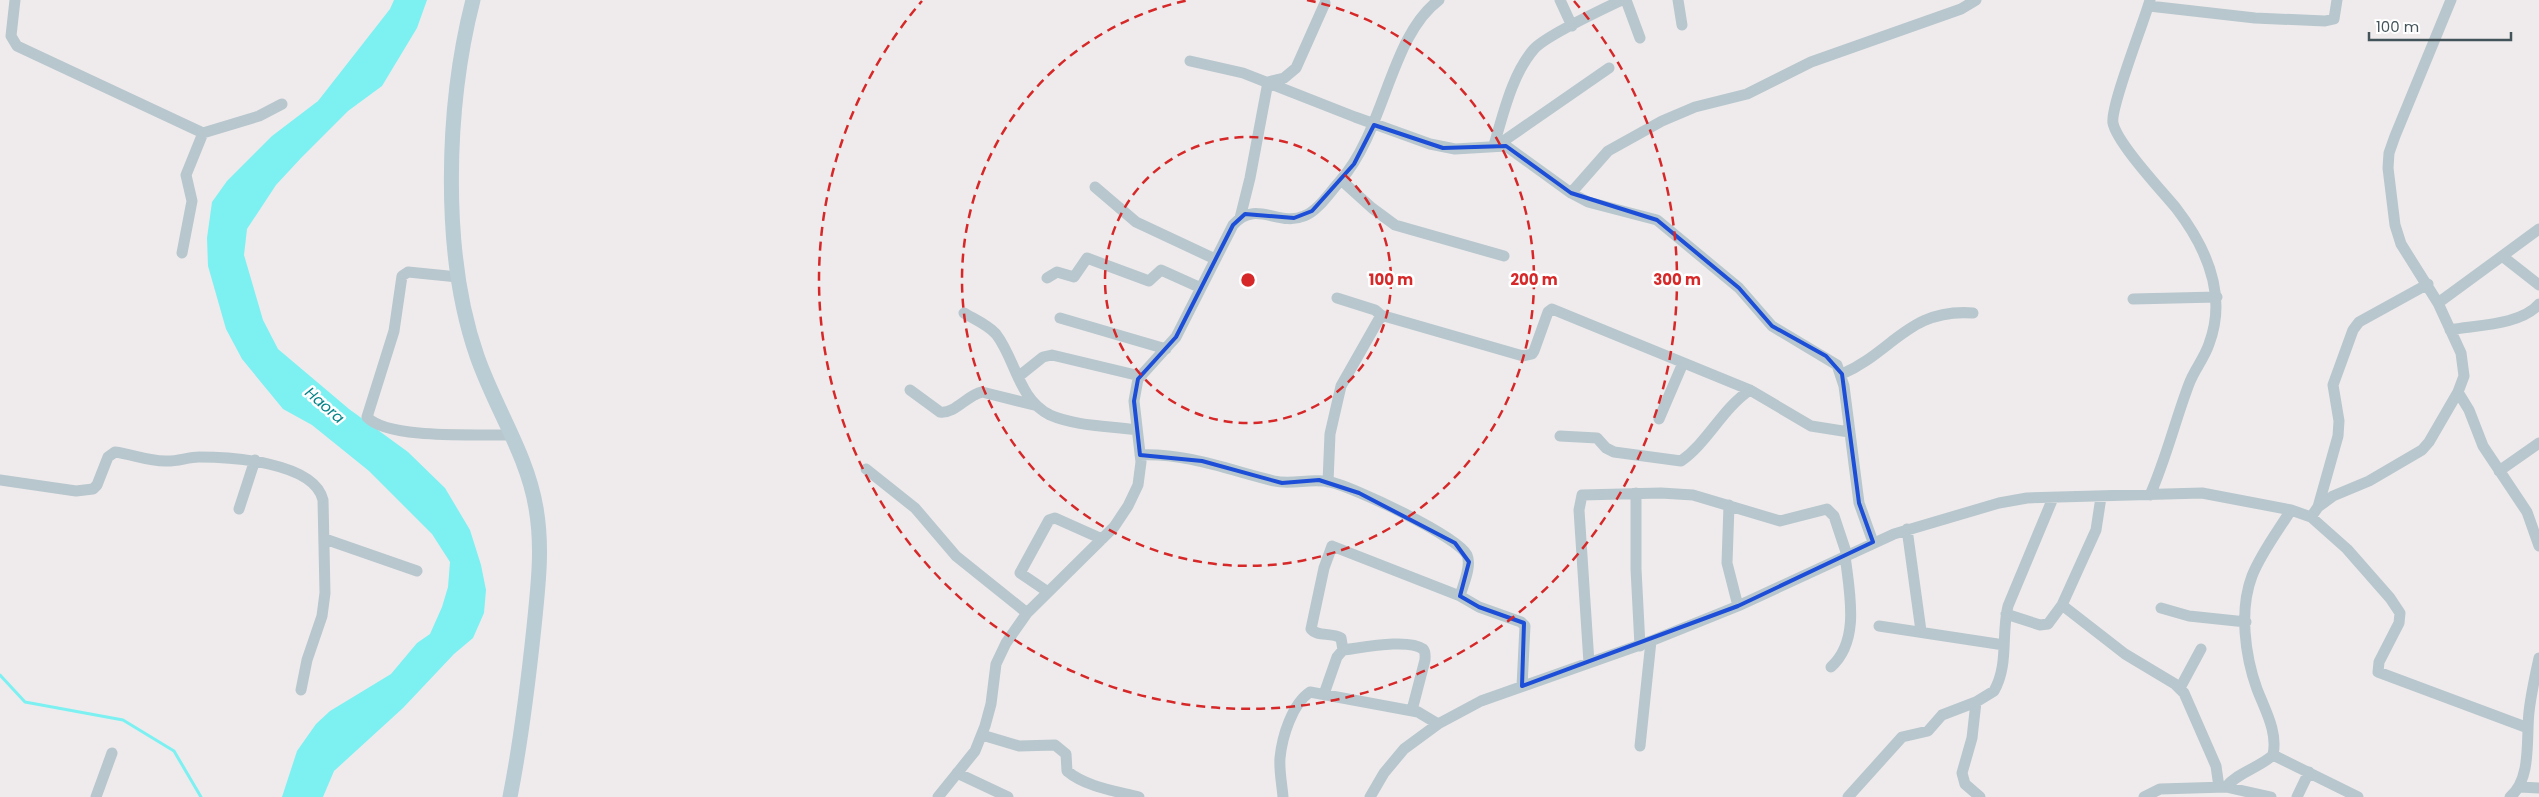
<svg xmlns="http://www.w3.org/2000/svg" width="2539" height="797" viewBox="0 0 2539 797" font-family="Poppins,sans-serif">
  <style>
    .water { fill: #7df0f2 }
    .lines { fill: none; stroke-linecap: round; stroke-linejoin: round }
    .stream { stroke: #7df0f2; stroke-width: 3 }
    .street { stroke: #b8c7cd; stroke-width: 11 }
    .secondary { stroke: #baccd4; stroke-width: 15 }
    .marked { fill: none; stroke: #1d4ed8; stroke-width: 4; stroke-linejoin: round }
    .ring { fill: none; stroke: #d62828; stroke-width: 2.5; stroke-dasharray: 9 6 }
    .labels { text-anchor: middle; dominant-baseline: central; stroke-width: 5; stroke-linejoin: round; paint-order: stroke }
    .water-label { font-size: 15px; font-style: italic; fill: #058488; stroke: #fff }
    .centre { fill: #d62828; stroke: #fff; stroke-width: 2.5 }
    .ring-label { font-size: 15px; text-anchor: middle; font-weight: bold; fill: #d62828; stroke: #fff; stroke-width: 5; stroke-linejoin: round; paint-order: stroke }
  </style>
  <rect width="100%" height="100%" fill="#efebec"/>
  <!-- water -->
  <path class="water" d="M394,0H427L417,28L382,86L348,111L302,157L276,185L247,229L244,255L263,320L278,349L349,409L408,452L445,488L470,530L481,565L486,590L484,613L473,638L454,654L403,708L334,771L323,797H282L297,751L316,724L330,711L391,674L417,643L430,634L442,607L448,587L450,562L432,534L369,471L312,425L283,409L242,359L226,329L208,266L207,238L212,202L227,181L272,136L318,101L390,9Z"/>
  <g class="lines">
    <!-- stream -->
    <path class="stream" d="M0,675L25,702L123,720L174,751L201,797"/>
    <!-- street -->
    <path class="street" d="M15,0L11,36L17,46L203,133L259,116L282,104
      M1560,0L1572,26
      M1626,0L1640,38
      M1678,0L1682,25
      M2150,0C2144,22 2110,107 2113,123C2117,143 2161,190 2176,208C2206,247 2228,294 2209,344C2204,359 2194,370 2189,384C2175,421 2166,459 2150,495
      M2149,6L2255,18L2325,21L2334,19L2337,0
      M1190,61L1243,73L1355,117L1430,144L1455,149L1506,146L1571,193L1588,202L1657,220L1739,288L1772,326L1837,365L1844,386L1859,503L1873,542
      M1494,145C1503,115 1512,74 1534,49C1547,35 1603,9 1622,0
      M1501,145L1505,140L1609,68
      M1341,180L1372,208L1395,225L1504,256
      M1095,187L1136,222L1215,259
      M1571,193L1608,151L1662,121L1695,107L1747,94L1811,62L1961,9L1976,0
      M1240,218L1250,178L1268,82L1284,78L1296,68L1325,3
      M182,253L192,201L186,175L203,133
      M2502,256L2539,285
      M458,277L408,272L402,276L394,331L367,417C388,440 480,434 511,435
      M1047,278L1057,272L1074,277L1087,258L1149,281L1161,270L1201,288
      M1337,298L1375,310L1382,316
      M2133,299L2217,297
      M2438,303L2539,229
      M964,313C974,319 988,325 996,334C1016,360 1018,399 1050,415C1075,426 1109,426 1137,430
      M1060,318L1166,349
      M2450,330C2477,325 2521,325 2539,304
      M1842,374C1893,352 1909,308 1973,313
      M1018,377L1043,357L1052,355L1140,376
      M910,390L940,412C955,414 967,395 982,392L1034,405
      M2458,392L2469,410L2483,446L2527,512L2539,546
      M1659,419L1683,363
      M1560,436L1597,438L1606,448L1614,452L1681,461C1708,442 1722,409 1750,390
      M1140,455C1187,453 1229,470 1274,481C1292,485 1311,478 1330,482C1354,487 1457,536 1467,555C1472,566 1463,585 1460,596L1479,607L1521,622L1525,626L1522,686
      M866,469L915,508L956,556L1027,613
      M2499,471L2539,443
      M0,480L76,491L93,489L97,485L108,457L115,452C131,454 148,461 165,461C176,462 188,457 199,457C231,457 314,462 323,500L325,593L322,616L307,660L301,690
      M1328,482L1330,434L1341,386L1379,319L1384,316L1523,356L1532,354L1534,351L1548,312L1552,309L1750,390L1811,426L1849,432
      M1636,493V569L1640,646
      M1729,505L1727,563L1738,606
      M2318,507L2338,436L2339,421L2333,385L2353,330L2359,322L2428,284
      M239,509L255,460
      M2311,517L2318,507L2333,496L2369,481L2422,450L2429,442L2458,392L2464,376L2461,353L2438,303L2401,244L2395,225L2388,168L2389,153L2395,136L2451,0
      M1907,529L1921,631
      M325,539L417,571
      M1048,592L1020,573L1049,520L1055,518L1102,539
      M2062,605L2125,654L2175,684L2184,693L2216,766L2219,787
      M2161,608L2189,616L2246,622
      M2006,614L2040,625L2048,624L2062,605L2096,530L2101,497
      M1879,626L2004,645
      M1343,650L1341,638C1331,632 1317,637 1311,629L1324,568L1332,546L1460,596
      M1589,663L1579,510L1582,495L1661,493L1693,495L1780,521L1827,509L1834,516L1847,555
      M1831,667C1861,640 1849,591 1845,555
      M2180,688L2201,649
      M1324,694L1337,657L1343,650C1361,648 1408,638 1423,649C1426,652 1425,657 1425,660L1412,710
      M1976,702L1972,738L1962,773L1965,784L1980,797
      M982,735L1019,746L1055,745L1066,754L1067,771C1086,787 1116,791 1139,797
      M1640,746L1651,641
      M2273,755L2358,797
      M957,773L1008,797
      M2226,787L2271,797
      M2520,787L2539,788
      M96,797L112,753
      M938,797L975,751L985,726L991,704L996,664L1006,643L1027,613L1114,527L1128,506L1138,485L1141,462L1134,401L1138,379L1176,337L1233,225C1256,199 1278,227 1304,216C1318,211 1330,192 1340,181C1385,131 1390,36 1439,0
      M1283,797C1282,784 1279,771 1280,758C1282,737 1292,704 1310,692L1418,712L1438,724
      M1370,797L1384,773L1404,749L1438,724L1481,701L1651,641L1738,606L1894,534L1999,503L2027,498L2202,493L2291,510L2311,517L2347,549L2390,598L2400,613L2399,623L2379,662L2378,672L2528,728
      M1848,797L1902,737L1928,731L1942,715L1976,702L1994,691C2009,665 2001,634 2008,606L2053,498
      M2144,797L2160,789L2226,787C2238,772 2259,768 2273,755C2278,732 2265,710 2257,689C2245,656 2239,610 2252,576C2261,553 2278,531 2291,510
      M2297,797L2309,772
      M2510,797C2532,779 2526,738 2529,712C2531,694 2535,676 2539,658"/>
    <!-- secondary -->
    <path class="secondary" d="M473,0C446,105 441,253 477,356C495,408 527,454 536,508C543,548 538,587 534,627C528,684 521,741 510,797"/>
  </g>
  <!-- marked area -->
  <path class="marked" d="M1374,125L1443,148L1506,146L1571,193L1657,220L1739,288L1772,326L1826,356L1842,374L1859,503L1873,542L1738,606L1522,686L1524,623L1479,607L1460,596L1469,562L1455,543L1359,493L1319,480L1282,483L1202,461L1140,455L1134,401L1138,379L1176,337L1233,225L1245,214L1294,218L1312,211L1354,164Z"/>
  <!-- distance rings -->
  <g class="ring">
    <circle cx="1248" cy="280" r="143"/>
    <path d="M1307 0A286 286 0 1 1 1189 0"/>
    <path d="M1574 1A429 429 0 1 1 922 1"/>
  </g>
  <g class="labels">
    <!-- water labels -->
    <g class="water-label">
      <text transform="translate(325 405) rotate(41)">Haora</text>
    </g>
  </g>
  <circle cx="1248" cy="280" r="8" class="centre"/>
  <g class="ring-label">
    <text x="1391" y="285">100 m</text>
    <text x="1534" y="285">200 m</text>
    <text x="1677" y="285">300 m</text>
  </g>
  <!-- scale -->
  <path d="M2369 32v8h142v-8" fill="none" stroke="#43535a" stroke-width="2.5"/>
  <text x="2376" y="32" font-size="15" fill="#43535a" stroke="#ffffff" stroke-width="4" paint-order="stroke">100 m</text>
</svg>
